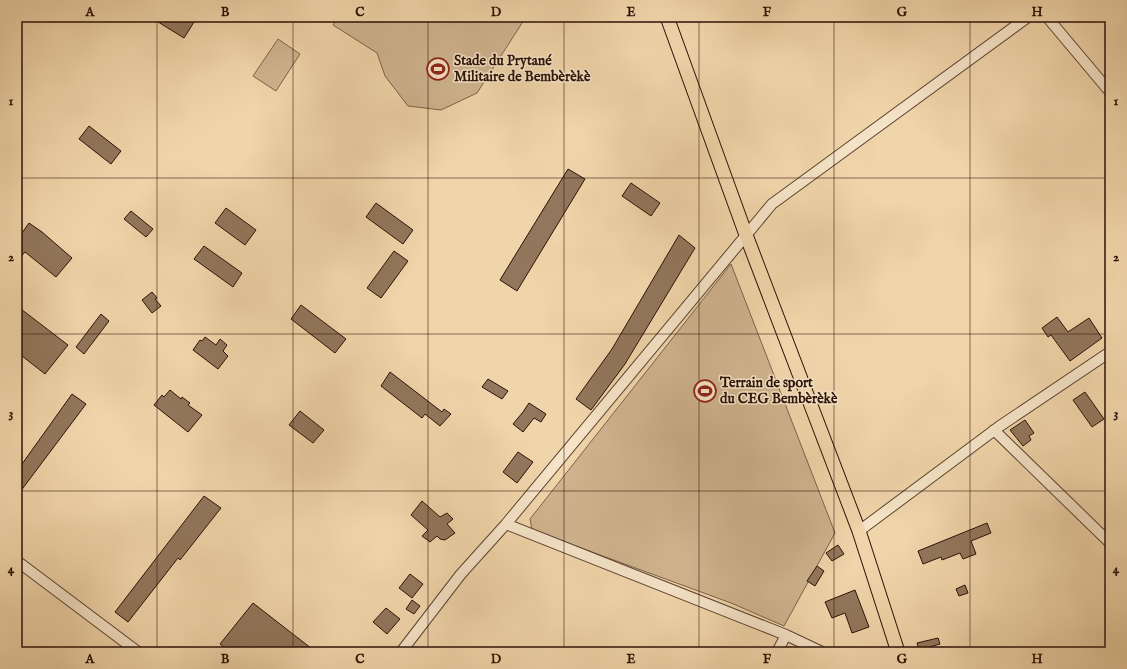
<svg xmlns="http://www.w3.org/2000/svg" width="1127" height="669" viewBox="0 0 1127 669" font-family="'IM FELL English',serif">
  <style>
    .green { fill: #cfb48e; stroke: #7d624a }
    .building { fill: #92775c; stroke: #2b1107 }
    .lines { fill: none; stroke-linecap: round; stroke-linejoin: round }
    .minor-casing { stroke: #5c4230; stroke-width: 12 }
    .major-casing { stroke: #2b1107; stroke-width: 15 }
    .minor { stroke: #f6e4c8; stroke-width: 10 }
    .major { stroke: #f1d5aa; stroke-width: 13 }
    .grid { fill: none; stroke: #2b1107; stroke-width: 1; stroke-opacity: 0.55 }
    .labels { text-anchor: middle; dominant-baseline: central; stroke-width: 3; stroke-linejoin: round; paint-order: stroke }
    .poi-label { font-size: 14px; font-weight: bold; fill: #2b1107; stroke: #f6e4c8; text-anchor: start }
    .neatline { fill: none; stroke: #2b1107; stroke-width: 1.5 }
    .grid-label { font-size: 13px; text-anchor: middle; font-weight: bold; fill: #2b1107 }
  </style>
  <rect width="100%" height="100%" fill="#f1d5aa"/>
  <filter id="stains"><feTurbulence type="fractalNoise" baseFrequency=".005" numOctaves="4"/><feColorMatrix values="0 0 0 0 .2 0 0 0 0 .09 0 0 0 0 .02 0 0 0 .5 -.17"/></filter>
  <radialGradient id="worn" r=".72"><stop offset=".6" stop-color="#630" stop-opacity="0"/><stop offset="1" stop-color="#630" stop-opacity=".3"/></radialGradient>
  <!-- green -->
  <path class="green" d="M338,17H526L477,93L441,110L408,106L385,76L377,53L333,25Z
    M278,39L300,54L276,91L253,76Z
    M731,264L835,533L784,626L731,603L532,530L530,519Z"/>
  <!-- building -->
  <path class="building" d="M150,17H187L194,22L184,38Z
    M89,126L121,151L111,164L79,139Z
    M568,169L585,179L517,291L500,280Z
    M631,183L660,203L651,216L622,196Z
    M376,203L413,230L403,244L366,217Z
    M226,208L256,230L245,245L215,223Z
    M131,211L153,229L146,237L124,219Z
    M29,223L42,232L72,258L56,277L25,252L17,261V240Z
    M679,235L695,248L625,364L591,410L576,399L612,349Z
    M204,246L242,273L233,287L194,259Z
    M394,251L408,261L381,298L367,288Z
    M152,292L157,298L155,299L161,306L152,313L142,300Z
    M301,305L346,339L335,353L291,319Z
    M17,306L68,345L45,374L17,352Z
    M101,314L109,321L84,354L76,347Z
    M1057,317L1068,332L1089,318L1102,338L1070,361L1051,335L1048,337L1042,328Z
    M205,337L216,345L220,339L227,345L223,351L228,356L218,369L193,350L200,340L202,341Z
    M390,372L442,412L444,409L451,414L440,426L425,414L422,418L381,386Z
    M488,379L508,391L502,399L482,387Z
    M170,390L181,399L182,397L190,403L188,405L202,415L188,432L154,405L162,395L164,397Z
    M1085,392L1104,419L1092,427L1073,400Z
    M72,394L86,404L17,496V471Z
    M529,403L546,414L541,422L534,418L523,432L513,424L523,412Z
    M300,411L324,430L313,443L289,425Z
    M1025,420L1034,433L1029,436L1031,440L1023,446L1010,430Z
    M518,452L533,462L517,483L503,472Z
    M204,496L221,508L180,560L178,558L128,622L115,612Z
    M422,501L440,517L447,513L453,519L447,524L455,533L445,540L440,539L437,536L430,542L422,536L428,530L411,515Z
    M987,523L991,533L971,541L976,554L963,559L960,553L942,560L941,557L923,564L918,551Z
    M838,545L844,554L832,561L826,553Z
    M817,566L824,571L815,586L807,581Z
    M410,574L423,584L412,598L399,588Z
    M965,585L968,593L959,596L956,589Z
    M855,590L869,627L852,633L845,613L832,618L825,602Z
    M412,600L420,606L414,614L406,609Z
    M253,603L316,652H230L220,644Z
    M386,608L400,619L387,634L373,622Z
    M938,638L940,644L919,650L917,643Z"/>
  <g class="lines">
    <!-- minor casing -->
    <g class="minor-casing">
      <path id="minor" d="M1047,17L1110,92
        M994,430L1110,543
        M506,524L786,635L822,652
        M859,531L1000,426L1110,352
        M17,561L138,652
        M401,652L461,574L506,524L772,204L1028,17
        M777,652L786,635"/>
    </g>
    <!-- major casing -->
    <g class="major-casing">
      <path id="major" d="M667,17L746,235L859,531L898,652"/>
    </g>
    <!-- minor -->
    <use href="#minor" class="minor"/>
    <!-- major -->
    <use href="#major" class="major"/>
  </g>
  <!-- grid -->
  <path class="grid" d="M157,17V652M293,17V652M428,17V652M564,17V652M699,17V652M834,17V652M970,17V652M17,178H1110M17,334H1110M17,491H1110"/>
  <!-- icons -->
  <defs>
    <g id="stadium-ring" transform="scale(1.15)"><circle r="9.5" fill="#f6e4c8" stroke="#8f2418" stroke-width="1.5"/><path d="M0-5a6.5 5 0 1 0 0 10a6.5 5 0 1 0 0-10ZM-3.5-1.8h7v3.6h-7Z" fill="#8f2418"/></g>
  </defs>
  <g fill-rule="evenodd">
    <use href="#stadium-ring" x="438" y="69"/>
    <use href="#stadium-ring" x="705" y="391"/>
  </g>
  <g class="labels">
    <!-- poi labels -->
    <g class="poi-label">
      <text x="454" y="61">Stade du Prytané<tspan x="454" dy="16">Militaire de Bembèrèkè</tspan></text>
      <text x="720" y="383">Terrain de sport<tspan x="720" dy="16">du CEG Bembèrèkè</tspan></text>
    </g>
  </g>
  <!-- margin -->
  <rect width="1127" height="669" fill="none" stroke="#f1d5aa" stroke-width="44"/>
  <rect x="22" y="22" width="1083" height="625" class="neatline"/>
  <g class="grid-label">
    <text x="90" y="16">A</text>
    <text x="225" y="16">B</text>
    <text x="360" y="16">C</text>
    <text x="496" y="16">D</text>
    <text x="631" y="16">E</text>
    <text x="767" y="16">F</text>
    <text x="902" y="16">G</text>
    <text x="1037" y="16">H</text>
    <text x="11" y="105">1</text>
    <text x="1116" y="105">1</text>
    <text x="11" y="261">2</text>
    <text x="1116" y="261">2</text>
    <text x="11" y="417">3</text>
    <text x="1116" y="417">3</text>
    <text x="11" y="573">4</text>
    <text x="1116" y="573">4</text>
    <text x="90" y="663">A</text>
    <text x="225" y="663">B</text>
    <text x="360" y="663">C</text>
    <text x="496" y="663">D</text>
    <text x="631" y="663">E</text>
    <text x="767" y="663">F</text>
    <text x="902" y="663">G</text>
    <text x="1037" y="663">H</text>
  </g>
  <rect width="100%" height="100%" filter="url(#stains)"/>
  <rect width="100%" height="100%" fill="url(#worn)"/>
</svg>
